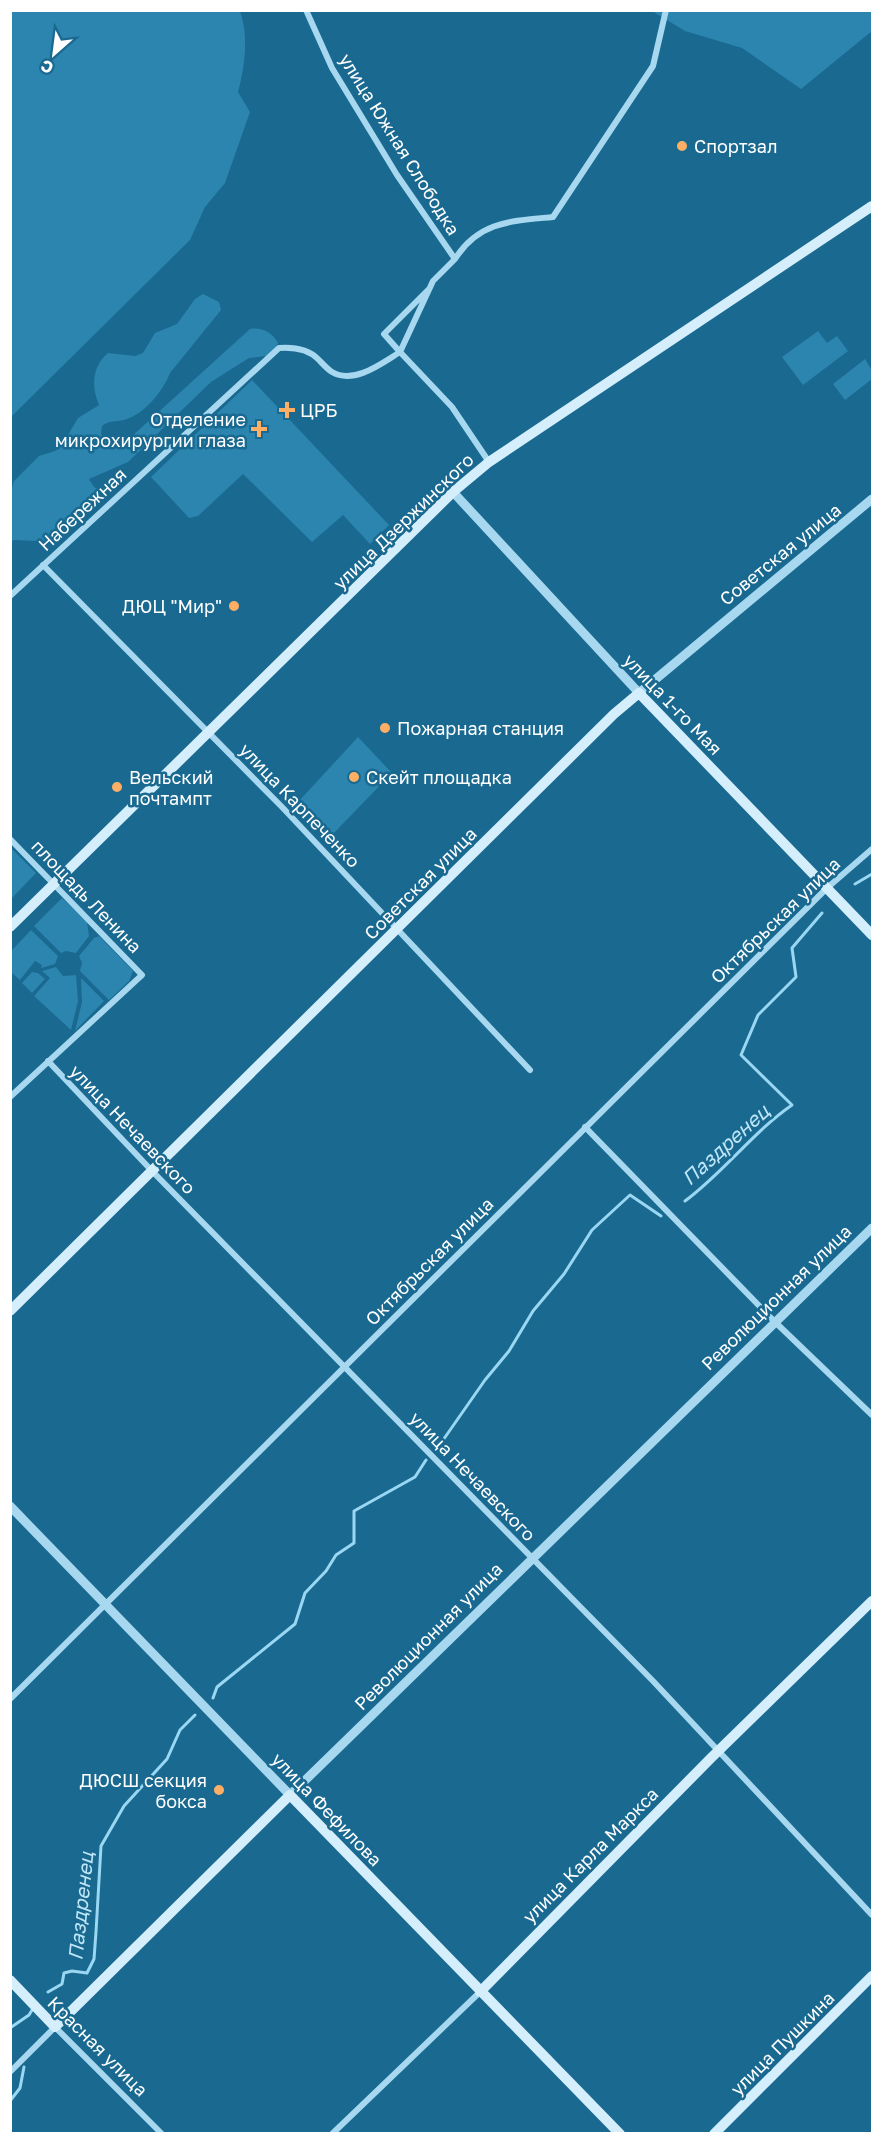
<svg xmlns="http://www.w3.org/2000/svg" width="883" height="2144" viewBox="0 0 883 2144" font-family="'Golos Text',sans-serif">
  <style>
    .green { fill: #2b85af }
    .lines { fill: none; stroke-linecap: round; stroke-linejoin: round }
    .stream { stroke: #9ad7f2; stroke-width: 3 }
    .minor { stroke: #a7d8ef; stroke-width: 6 }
    .tertiary { stroke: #a7d8ef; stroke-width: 9 }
    .secondary { stroke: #d4eefb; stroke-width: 10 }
    .poi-dot { fill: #ffaf65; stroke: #196991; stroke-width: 2 }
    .labels { text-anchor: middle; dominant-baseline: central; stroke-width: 5; stroke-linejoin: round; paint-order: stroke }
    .street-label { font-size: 18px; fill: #fff; stroke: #196991 }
    .poi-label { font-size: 18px; fill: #fff; stroke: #196991; text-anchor: start }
    .water-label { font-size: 20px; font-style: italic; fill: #bee6f7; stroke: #196991 }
  </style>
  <rect width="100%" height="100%" fill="#196991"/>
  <!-- green -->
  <path class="green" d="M11,10L240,11C249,37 245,65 238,92L250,112L225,183L205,207L190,240L11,417Z
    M652,11H872V31L801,89L742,48L685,31Z
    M203,294L219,302L221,310L170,373C163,391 144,415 124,420C115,422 110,420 102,426L101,434L112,449L121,446L250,329C262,327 272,332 278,343L274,351L266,356L249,358L211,382L128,462L89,479L94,487L101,491L103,499L56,542L14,540L11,542V491L14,481L39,456L55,451L62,445L78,418L99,405C91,387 92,366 108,353L135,356L143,353L155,333L177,324L195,299Z
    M818,331L827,343L837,336L848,351L803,385L782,357Z
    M865,359L872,371V379L845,400L833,384Z
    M252,380L389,525L370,544L343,515L312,542L243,474L198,516L189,518L151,477Z
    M358,737L392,773L333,834L299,801Z
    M11,848L36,873L12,898L10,897Z
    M62,898L87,922L89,936L76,953L66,951L61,953L34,926Z
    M31,930L58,956L55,964L41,968L42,965L35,961L20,980L12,973V950Z
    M99,936L133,971L129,981L109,1000L80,971L82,963L79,956L94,938Z
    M56,967L63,976L76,975L78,1001L71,1030L34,996L50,978L42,971Z
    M32,972L38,973L45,979L32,993L22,983Z
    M81,978L104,1001L75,1031L82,1002Z"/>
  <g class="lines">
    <!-- stream -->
    <path class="stream" d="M855,884L872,874
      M685,1201C724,1172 753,1132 792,1105L741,1055L758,1015L796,977L792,948L822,913
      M441,1443L485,1380L509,1351L533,1311L564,1274L592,1230L630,1195L661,1216
      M213,1698L217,1687L295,1624L305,1593L326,1571L336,1555L354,1543V1511L415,1477L426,1460
      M48,1992L62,1984L64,1973L72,1971L87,1973L94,1959L96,1932L101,1846L124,1806L167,1759L180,1730L195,1715
      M10,2028L29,2015L32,2010
      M10,2101L20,2088L24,2067"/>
    <!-- minor -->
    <path class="minor" d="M306,10L332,68L397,175L455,259L433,281L400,352L452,407L489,462
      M455,259C479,221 512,221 553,217L653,66L666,10
      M43,565L282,807L530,1070
      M10,596L279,348C293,347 308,349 318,359C322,363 327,369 332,372C354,385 382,363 400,352L384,334L429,289
      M10,839L142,975L10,1097
      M48,1061L153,1172L653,1681L872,1915
      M585,1127L774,1321L872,1415
      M10,1699L827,888L872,849
      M10,2072L55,2027L162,2134
      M332,2134L480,1992"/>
    <!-- tertiary -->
    <path class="tertiary" d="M453,492L639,693L872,499
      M10,1506L290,1795L872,1228"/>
    <!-- secondary -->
    <path class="secondary" d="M10,927L453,492L489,462L872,206
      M10,1311L614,714L639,693L872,935
      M10,1980L55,2027L290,1795L620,2134
      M480,1992L711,1758L872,1601
      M714,2134L872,1976"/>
  </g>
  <!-- markers -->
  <g class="poi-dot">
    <circle cx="682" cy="146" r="6"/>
    <path d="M284 401h6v6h6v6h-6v6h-6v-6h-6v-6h6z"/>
    <path d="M256 420h6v6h6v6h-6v6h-6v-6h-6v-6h6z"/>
    <circle cx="234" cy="606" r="6"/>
    <circle cx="385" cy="728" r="6"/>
    <circle cx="354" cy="777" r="6"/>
    <circle cx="117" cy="787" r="6"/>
    <circle cx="219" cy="1790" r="6"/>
  </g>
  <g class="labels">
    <!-- street labels -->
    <g class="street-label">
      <text transform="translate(400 144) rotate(58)">улица Южная Слободка</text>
      <text transform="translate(82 509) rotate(-43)">Набережная</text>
      <text transform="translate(403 521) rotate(-44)">улица Дзержинского</text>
      <text transform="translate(780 554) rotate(-39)">Советская улица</text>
      <text transform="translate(673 704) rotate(46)">улица 1-го Мая</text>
      <text transform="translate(300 805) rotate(46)">улица Карпеченко</text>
      <text transform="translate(420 883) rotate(-45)">Советская улица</text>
      <text transform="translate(87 896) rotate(46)">площадь Ленина</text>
      <text transform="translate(775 920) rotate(-44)">Октябрьская улица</text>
      <text transform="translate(133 1129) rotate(46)">улица Нечаевского</text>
      <text transform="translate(429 1261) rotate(-45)">Октябрьская улица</text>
      <text transform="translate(776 1297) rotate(-44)">Революционная улица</text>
      <text transform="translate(473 1476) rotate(46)">улица Нечаевского</text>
      <text transform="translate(428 1636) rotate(-45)">Революционная улица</text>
      <text transform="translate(327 1809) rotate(46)">улица Фефилова</text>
      <text transform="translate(590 1855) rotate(-45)">улица Карла Маркса</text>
      <text transform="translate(782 2043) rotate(-45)">улица Пушкина</text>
      <text transform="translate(98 2046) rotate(45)">Красная улица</text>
    </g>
    <!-- poi labels -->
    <g class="poi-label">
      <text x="694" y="146">Спортзал</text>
      <text x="300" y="410">ЦРБ</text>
      <text x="246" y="419" text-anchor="end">Отделение<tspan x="246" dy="21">микрохирургии глаза</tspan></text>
      <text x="222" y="606" text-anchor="end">ДЮЦ "Мир"</text>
      <text x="397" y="728">Пожарная станция</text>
      <text x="129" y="777">Вельский<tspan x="129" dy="21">почтампт</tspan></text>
      <text x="366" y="777">Скейт площадка</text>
      <text x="207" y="1780" text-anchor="end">ДЮСШ секция<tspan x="207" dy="21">бокса</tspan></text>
    </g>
    <!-- water labels -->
    <g class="water-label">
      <text transform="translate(725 1144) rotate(-42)">Паздренец</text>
      <text transform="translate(80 1906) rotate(-84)">Паздренец</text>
    </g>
  </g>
  <!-- border -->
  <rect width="883" height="2144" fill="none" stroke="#ffffff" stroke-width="24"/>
  <!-- north arrow -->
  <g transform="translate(54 54) rotate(208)" stroke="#196991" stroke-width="4.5" paint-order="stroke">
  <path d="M0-4.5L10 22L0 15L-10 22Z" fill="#ffffff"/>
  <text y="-9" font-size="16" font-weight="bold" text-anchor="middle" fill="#ffffff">С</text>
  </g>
</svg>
